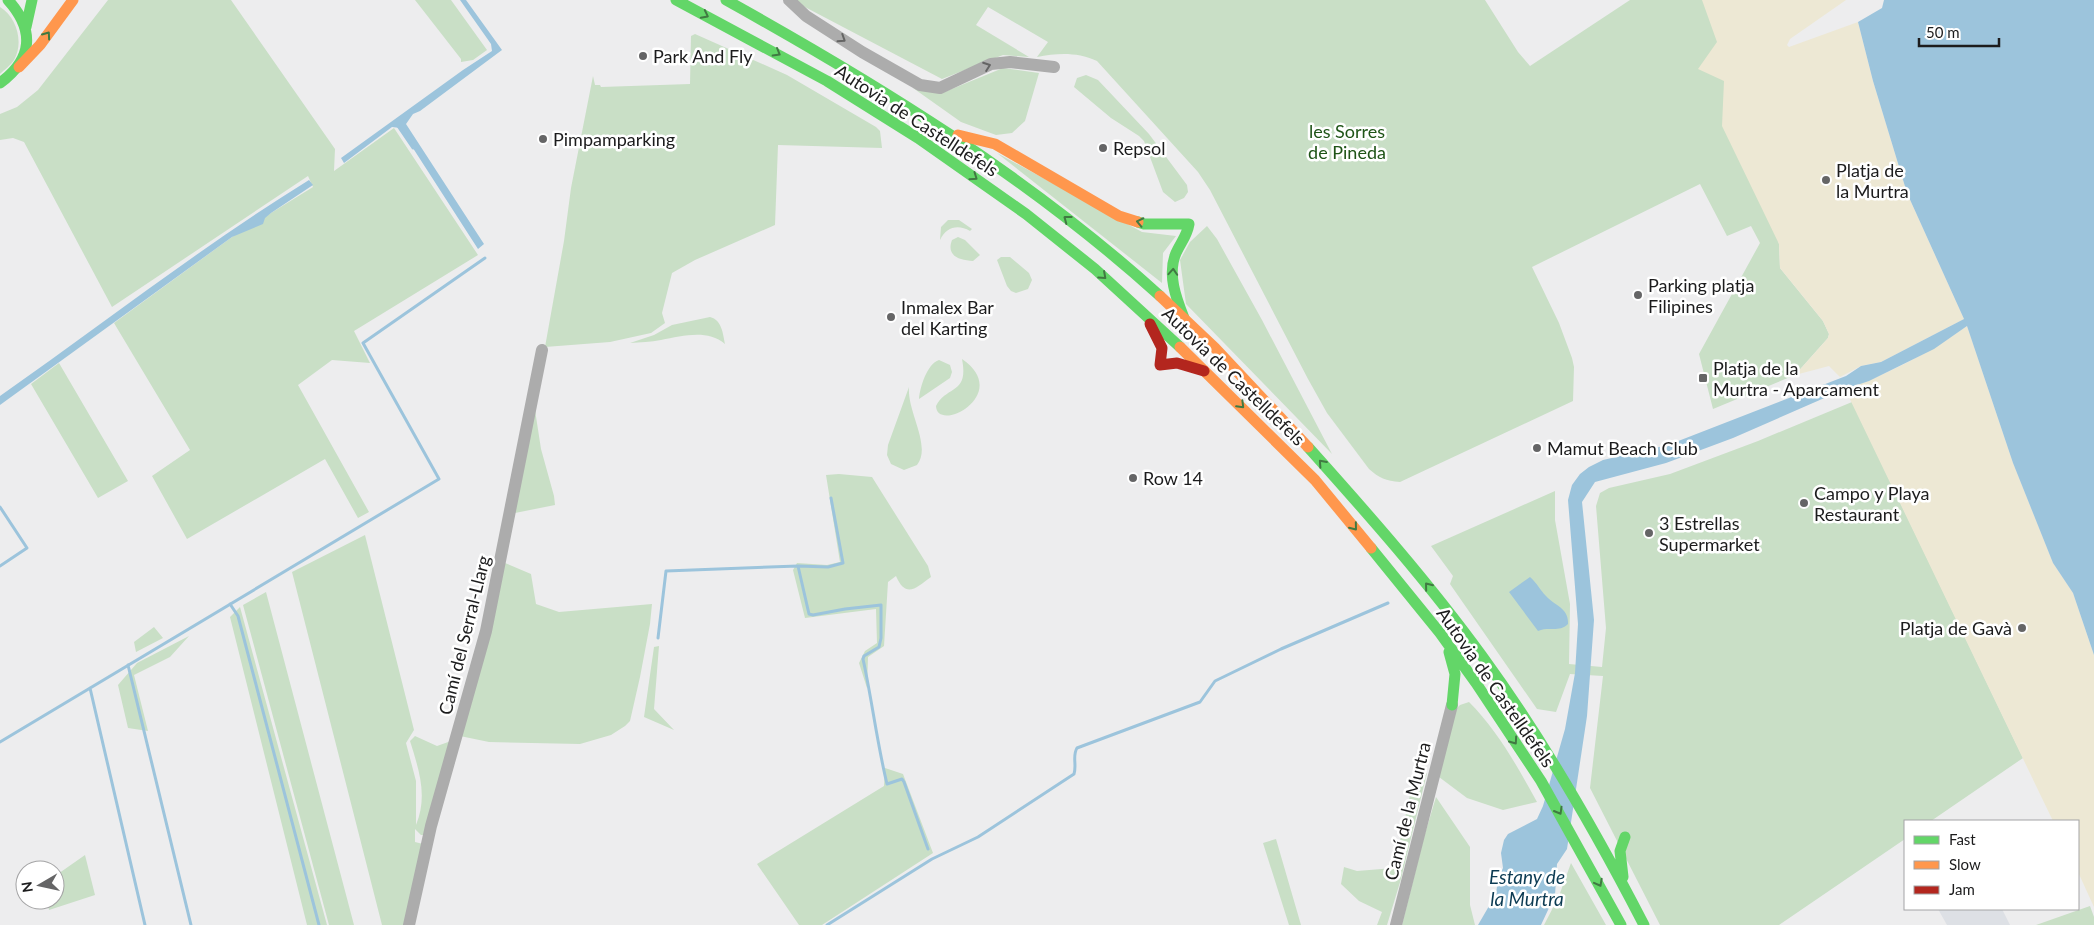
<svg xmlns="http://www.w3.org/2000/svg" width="2094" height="925" viewBox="0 0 2094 925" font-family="Lato,sans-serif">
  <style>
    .built { fill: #dde0e5 }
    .green { fill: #c9dfc6 }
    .sand { fill: #ede8d4 }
    .water { fill: #9cc4dc }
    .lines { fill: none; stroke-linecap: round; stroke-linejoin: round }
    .stream { stroke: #9cc4dc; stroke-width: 3 }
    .street { stroke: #acacac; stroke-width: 12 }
    .fast { stroke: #63d668; stroke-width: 11 }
    .slow { stroke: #ff974d; stroke-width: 11 }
    .jam { stroke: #b3261e; stroke-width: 11 }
    .oneway { stroke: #407942 }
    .oneway2 { stroke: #646464 }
    .poi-dot { fill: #656566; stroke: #fff; stroke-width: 2 }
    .labels { text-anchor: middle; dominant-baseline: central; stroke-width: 5; stroke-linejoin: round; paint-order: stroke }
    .poi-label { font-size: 18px; fill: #1c1c1d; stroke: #fff; text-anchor: start }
    .street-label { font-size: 18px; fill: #1c1c1d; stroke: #fff }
    .park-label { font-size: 18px; fill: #1f5417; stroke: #fff }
    .water-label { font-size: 19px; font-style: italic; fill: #0c3b53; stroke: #fff }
  </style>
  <rect width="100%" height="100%" fill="#ededee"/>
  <!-- built -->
  <path class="built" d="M1938,909H2002L2010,925H1947Z"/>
  <!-- green -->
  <path class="green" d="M108,0H231L335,149L334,171L394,128L478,255L354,331L370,363L332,360L298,385L369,512L358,518L325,459L187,539L152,476L190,450L114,323L232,237L313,187L308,176L112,307L24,142L13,138L0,140V114L17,107L38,90Z
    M415,0H451L487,50L473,60L461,62V59Z
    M797,0H1485L1518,52L1530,66L1630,0H1708L1728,78L1773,221L1779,244L1780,268L1823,321L1829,334L1828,338L1795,375L1713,409L1699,354L1760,243L1751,226L1727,236L1700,184L1532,267L1559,323L1572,358L1574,367L1573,401L1400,482C1386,481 1379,478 1369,469L1327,413L1308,379L1210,190L1198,172L1097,61C1077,52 1058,53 1037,57L1048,42L988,7L976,25L1029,57L1003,55L942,79L803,6Z
    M0,7C17,17 24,43 14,60C11,65 4,70 0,74Z
    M695,34L787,75L876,127L880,131L882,148L778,145L775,225L695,260L672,273L662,313L665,323L651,333L610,342L545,347L564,241L571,188L593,76L595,85H600L601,87L690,84L691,36Z
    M1003,68L1039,73L1025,121L1012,133L996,135L961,122L913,88L942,93Z
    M1086,75L1098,80L1149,134L1187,185L1188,192L1184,198L1175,202L1163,192L1144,141L1139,136L1111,118L1074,87L1077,78Z
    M997,153L1142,232L1176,236L1163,253L1162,283Z
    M948,220H959L972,229L970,231C958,224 946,227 940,240L941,227Z
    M1207,226L1217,239L1262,320L1332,454L1186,304L1180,260L1190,242Z
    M958,237L965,240L980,255L973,261C959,260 946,256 952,240Z
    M1001,257H1010L1029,273L1032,280L1028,289L1016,293L1011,291L1007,286L997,260Z
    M710,317C722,320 723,334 725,344C707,329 683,336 661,340C651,342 640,342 630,343L654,335L672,325Z
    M962,359C1013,394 937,434 936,406C947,385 969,395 962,359Z
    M939,360L950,365L952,372L950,378L919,399C920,387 927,364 939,360Z
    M59,363L128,481L98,498L31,384Z
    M909,387C907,412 932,446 917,465L904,470L891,464L887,455L888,445Z
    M1852,402L2023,758L1931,821H1905V839L1779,925H1660L1590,788L1603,676L1570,674L1556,712L1537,709L1450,584L1453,576L1431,546L1555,491V520L1570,604L1569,664L1602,667L1606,628L1596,506L1600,493L1609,488L1670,474L1758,441Z
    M535,410L541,449L554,496L555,505L515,513Z
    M839,474L872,477L928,566L931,577C916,588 906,599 896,576L888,582L884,646L868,657L867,688L859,663L865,651L877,643L876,609L805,618L793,570L797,563L827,565L840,562L826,475Z
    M365,535L414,730L406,743L416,781V825C428,796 419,770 410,741L415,736L437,746L451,741L427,835H421L415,829V842L423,844L405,925H382L292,572Z
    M505,563L531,574L536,604L559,612L652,604L650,624L640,677L630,721L625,726L611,735L580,744L489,742L460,736Z
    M266,592L354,925H329L243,605Z
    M240,607L327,925H307L230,617Z
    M154,627L163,638L136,652L134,642Z
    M189,636L170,657L134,675L148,731L128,728L118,685L137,663Z
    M659,646L654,709L674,730L644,717L654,647Z
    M1469,702C1498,731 1517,766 1537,802L1503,810L1467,798L1439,777L1456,709L1460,705Z
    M885,768L903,774L933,853L822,925H799L757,864L884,786Z
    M1427,773L1401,879L1387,925H1377L1382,912L1359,901L1341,884L1344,867L1357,871L1394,868L1414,777Z
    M1436,797L1470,847V905L1475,925H1402L1424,837Z
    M1276,839L1301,925H1289L1263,843Z
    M85,855L95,895L49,910L47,900H55V876Z
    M1571,863L1606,925H1544L1559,896Z
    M2090,906L2094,917V925H2036Z"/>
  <!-- sand -->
  <path class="sand" d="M1702,0H1846L1790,39L1787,45L1789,47L1858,22L1873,81L1907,193L1964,319L1881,362L1861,366L1840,377L1829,366L1795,375L1828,338L1829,334L1823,321L1780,268L1779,244L1722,126L1724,81L1698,69L1717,42Z
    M1967,326L2013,463L2053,563L2073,593L2094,655V907L2078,872V821H2053L1845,389C1889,374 1929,353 1967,326Z"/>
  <!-- water -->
  <path class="water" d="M460,0H466L502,50L420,111L413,114L406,124L484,244L478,249L400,128L392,127L344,163L341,158L463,70L492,51L491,44Z
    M1884,0H2094V655L2073,593L2053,563L2013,463L1967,326L1934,349L1869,381L1845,389L1733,438L1666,463L1595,482L1582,502L1594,620L1587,716L1567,849L1557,864L1555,895L1541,925H1478L1496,894L1498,879L1503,868L1501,853L1504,840L1508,834L1537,819L1543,806L1565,729L1575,673L1578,624L1568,500L1572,485L1580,474L1589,467L1603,460L1668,445L1846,376L1861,366L1881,362L1964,319L1907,193L1873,81L1858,22L1882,8Z
    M309,180L313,185L271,213L265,218L263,224L232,237L0,405V396C103,324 202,246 309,180Z
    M1530,577C1537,583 1540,590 1546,596C1555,606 1569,608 1568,624C1559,633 1549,626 1538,631L1509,592Z"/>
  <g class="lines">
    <!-- stream -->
    <path class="stream" d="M398,126L413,148
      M831,498L843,563L828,567L798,566L809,614L813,615L845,609L881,605V638L879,647L864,656L863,659C872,700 877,743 887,784L902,779L904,782L928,849
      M0,507L27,548L0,566
      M230,604L238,616L319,925
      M658,638L666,571L798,566
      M128,665L191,925
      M90,688L145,925
      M0,742L439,479L363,343L485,258
      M827,925L932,859L978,837L1074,774C1077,765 1072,756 1077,748L1200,702L1215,681L1281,649L1388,603"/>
    <!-- street -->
    <path class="street" d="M789,0L806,16L862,52L920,85L940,88L991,64L1010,62L1054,67
      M409,925L431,826L486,631L542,350
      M1396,925L1452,705"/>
    <!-- fast -->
    <path class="fast" d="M676,0L827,81L918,138L1026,214L1095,269L1180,347
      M726,0C879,85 1030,178 1160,296
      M26,27L32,0
      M0,83C33,59 35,30 8,0
      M1138,222L1144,224H1189C1187,236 1181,242 1176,253C1167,274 1176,298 1184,318
      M1308,447C1368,514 1429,583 1482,656C1544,741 1596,832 1644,925
      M1371,548L1440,633L1476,683L1541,781L1621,925
      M1449,652L1455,674L1452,705
      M1623,877L1620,851L1625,837"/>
    <!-- slow -->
    <path class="slow" d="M19,67L40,45L73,0
      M958,135L995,144L1119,216L1138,222
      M1160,296L1215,348L1308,447
      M1180,347L1315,480L1371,548"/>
    <!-- jam -->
    <path class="jam" d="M1150,324L1162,348L1160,365L1177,363L1204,371"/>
  </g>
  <!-- one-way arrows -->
  <defs><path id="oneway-chevron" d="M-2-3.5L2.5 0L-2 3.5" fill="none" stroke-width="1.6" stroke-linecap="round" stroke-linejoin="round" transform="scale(1.25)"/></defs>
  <g class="oneway">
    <use href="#oneway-chevron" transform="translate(705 15) rotate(27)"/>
    <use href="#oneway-chevron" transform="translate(47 35) rotate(-55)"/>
    <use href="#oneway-chevron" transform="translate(777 53) rotate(30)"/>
    <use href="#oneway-chevron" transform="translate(974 177) rotate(35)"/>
    <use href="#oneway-chevron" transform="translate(1067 219) rotate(-143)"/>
    <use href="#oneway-chevron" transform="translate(1140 222) rotate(-168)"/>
    <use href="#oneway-chevron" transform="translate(1173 272) rotate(-86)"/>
    <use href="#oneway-chevron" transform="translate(1103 276) rotate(42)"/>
    <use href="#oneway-chevron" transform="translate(1241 405) rotate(45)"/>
    <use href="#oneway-chevron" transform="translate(1322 463) rotate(-132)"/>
    <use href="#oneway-chevron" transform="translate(1354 527) rotate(51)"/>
    <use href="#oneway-chevron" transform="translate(1428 586) rotate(-129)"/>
    <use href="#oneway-chevron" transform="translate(1514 741) rotate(55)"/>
    <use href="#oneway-chevron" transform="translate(1559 811) rotate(60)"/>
    <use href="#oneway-chevron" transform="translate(1599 883) rotate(62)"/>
  </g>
  <g class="oneway2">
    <use href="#oneway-chevron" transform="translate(842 39) rotate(33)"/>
    <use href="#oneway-chevron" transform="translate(987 66) rotate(-20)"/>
  </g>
  <!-- markers -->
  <g class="poi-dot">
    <circle cx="643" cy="56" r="5"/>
    <circle cx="543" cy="139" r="5"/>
    <circle cx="1103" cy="148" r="5"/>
    <circle cx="1826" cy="180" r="5"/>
    <circle cx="1638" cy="295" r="5"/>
    <circle cx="891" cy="317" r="5"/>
    <rect x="1698" y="373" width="10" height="10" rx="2.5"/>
    <circle cx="1537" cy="448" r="5"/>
    <circle cx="1133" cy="478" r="5"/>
    <circle cx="1804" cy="503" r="5"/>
    <circle cx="1649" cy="533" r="5"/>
    <circle cx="2022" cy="628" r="5"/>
  </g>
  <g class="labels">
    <!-- poi labels -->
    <g class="poi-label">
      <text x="653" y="56">Park And Fly</text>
      <text x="553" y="139">Pimpamparking</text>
      <text x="1113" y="148">Repsol</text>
      <text x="1836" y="170">Platja de<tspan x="1836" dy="21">la Murtra</tspan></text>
      <text x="1648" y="285">Parking platja<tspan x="1648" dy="21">Filipines</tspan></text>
      <text x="901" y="307">Inmalex Bar<tspan x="901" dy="21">del Karting</tspan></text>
      <text x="1713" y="368">Platja de la<tspan x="1713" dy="21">Murtra - Aparcament</tspan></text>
      <text x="1547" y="448">Mamut Beach Club</text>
      <text x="1143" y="478">Row 14</text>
      <text x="1814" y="493">Campo y Playa<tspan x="1814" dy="21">Restaurant</tspan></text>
      <text x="1659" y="523">3 Estrellas<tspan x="1659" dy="21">Supermarket</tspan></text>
      <text x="2012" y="628" text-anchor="end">Platja de Gavà</text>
    </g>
    <!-- street labels -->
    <g class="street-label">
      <text transform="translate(917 120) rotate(33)">Autovia de Castelldefels</text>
      <text transform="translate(1234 376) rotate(44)">Autovia de Castelldefels</text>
      <text transform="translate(464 635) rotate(-76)">Camí del Serral-Llarg</text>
      <text transform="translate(1496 687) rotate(55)">Autovia de Castelldefels</text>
      <text transform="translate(1407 811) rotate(-76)">Camí de la Murtra</text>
    </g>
    <!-- park labels -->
    <g class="park-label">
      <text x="1347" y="131">les Sorres<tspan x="1347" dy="21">de Pineda</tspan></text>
    </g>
    <!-- water labels -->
    <g class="water-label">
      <text x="1527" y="876">Estany de<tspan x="1527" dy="22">la Murtra</tspan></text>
    </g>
  </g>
  <!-- legend -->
  <rect x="1904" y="820" width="175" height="90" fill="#ffffff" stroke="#a4a4a5"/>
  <rect x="1914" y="836" width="25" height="8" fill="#63d668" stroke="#a4a4a5"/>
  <text x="1949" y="845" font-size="15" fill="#1c1c1d">Fast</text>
  <rect x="1914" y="861" width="25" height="8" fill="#ff974d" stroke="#a4a4a5"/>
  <text x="1949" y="870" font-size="15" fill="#1c1c1d">Slow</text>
  <rect x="1914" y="886" width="25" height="8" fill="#b3261e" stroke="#a4a4a5"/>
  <text x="1949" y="895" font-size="15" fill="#1c1c1d">Jam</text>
  <!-- north arrow -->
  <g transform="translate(40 885) rotate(261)"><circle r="24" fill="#ffffff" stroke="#a4a4a5"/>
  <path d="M0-4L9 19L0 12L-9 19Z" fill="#656566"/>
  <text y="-8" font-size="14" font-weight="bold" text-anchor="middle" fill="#1c1c1d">N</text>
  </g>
  <!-- scale -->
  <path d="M1919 38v8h80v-8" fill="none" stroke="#1c1c1d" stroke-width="2.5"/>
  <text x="1926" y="38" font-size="15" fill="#1c1c1d" stroke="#ffffff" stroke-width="4" paint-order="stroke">50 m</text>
</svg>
